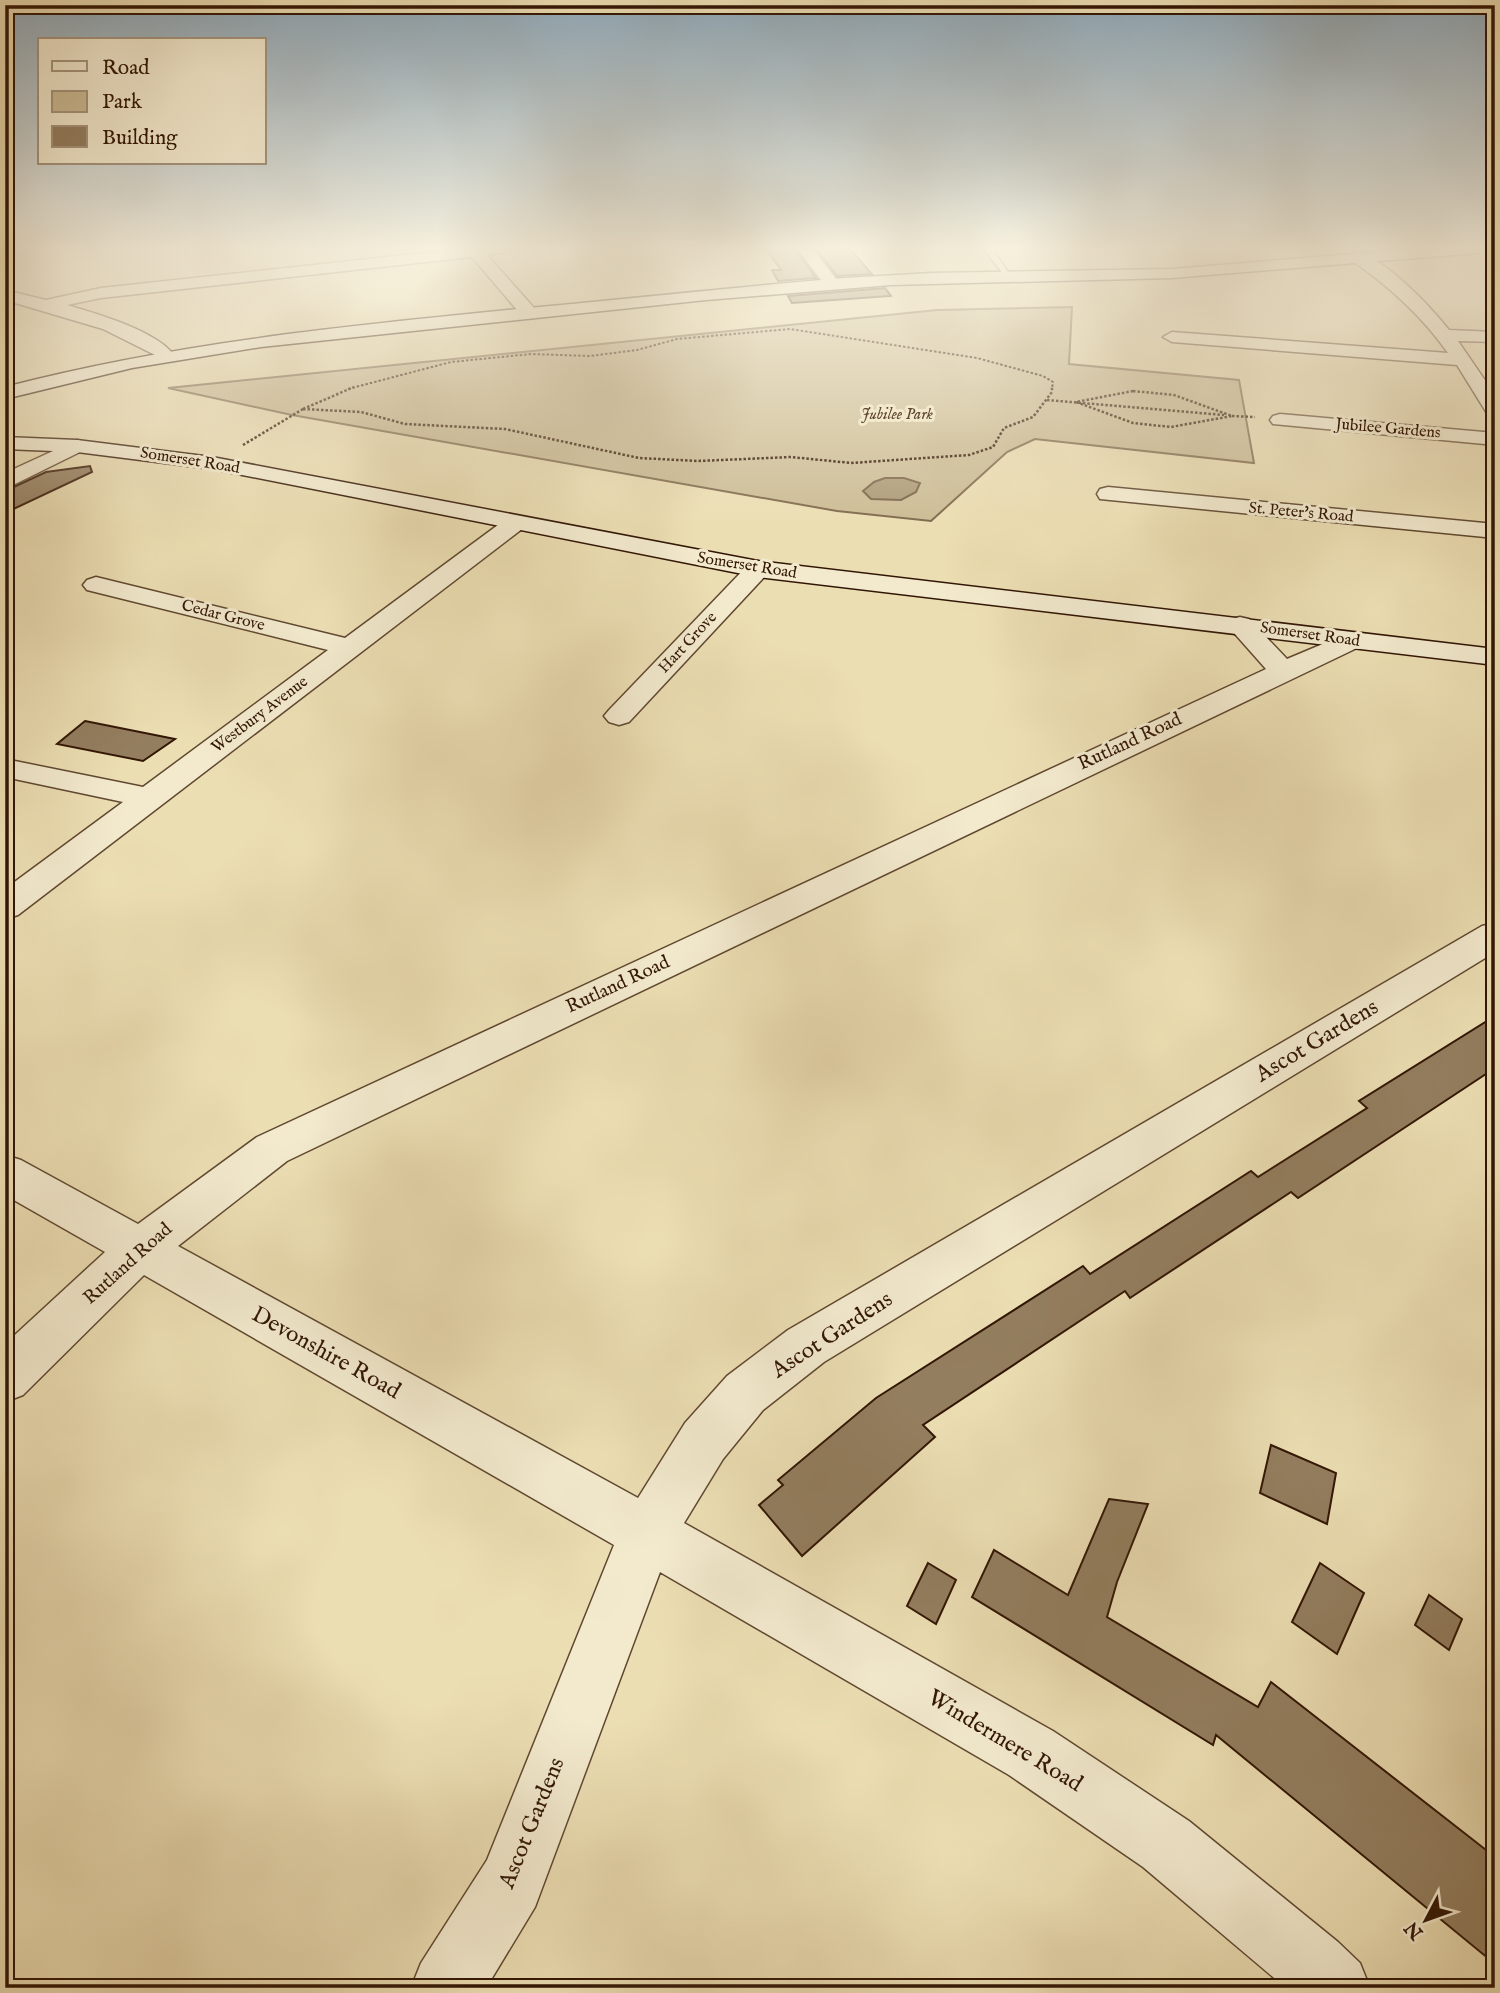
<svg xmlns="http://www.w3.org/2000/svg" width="1500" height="1993" viewBox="0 0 1500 1993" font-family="'IM FELL English',serif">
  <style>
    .green { fill: #ccbc95; stroke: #7f694d; stroke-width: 2 }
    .water { fill: #ad9a78; stroke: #7c654a; stroke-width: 2 }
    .building { fill: #937e5f; stroke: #321605; stroke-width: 2 }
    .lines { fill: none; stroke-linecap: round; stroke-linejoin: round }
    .lane-casing { stroke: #604830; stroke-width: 3 }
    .street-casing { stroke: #604830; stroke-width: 3 }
    .secondary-casing { stroke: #321605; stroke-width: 3 }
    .path-far1 { stroke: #321605; stroke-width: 2; stroke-dasharray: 2.5 2; stroke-linecap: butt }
    .path { stroke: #321605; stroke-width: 2.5; stroke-dasharray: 2.5 2; stroke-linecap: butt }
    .lane { fill: #f3eace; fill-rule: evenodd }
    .street { fill: #f3eace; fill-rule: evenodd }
    .secondary { fill: #f3eace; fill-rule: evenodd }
    .labels { text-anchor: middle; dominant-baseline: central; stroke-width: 6; stroke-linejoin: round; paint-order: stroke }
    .far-park-label { font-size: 16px; font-style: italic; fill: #604830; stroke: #f3eace }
    .far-street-label { font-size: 16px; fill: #321605; stroke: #f3eace }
    .street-label { font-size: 19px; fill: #321605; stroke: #f3eace }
    .near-street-label { font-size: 23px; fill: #321605; stroke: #f3eace }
  </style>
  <rect width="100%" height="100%" fill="#ecdeb3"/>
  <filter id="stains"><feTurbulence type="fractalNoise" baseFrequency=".00286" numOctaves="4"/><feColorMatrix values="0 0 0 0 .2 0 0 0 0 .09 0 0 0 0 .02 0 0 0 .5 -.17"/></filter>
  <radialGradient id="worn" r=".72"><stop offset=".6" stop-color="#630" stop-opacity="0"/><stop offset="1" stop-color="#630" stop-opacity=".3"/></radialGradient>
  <!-- green -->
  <path class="green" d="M1072,307L1069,364L1239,380L1254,463L1035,439L1007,452L931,521L837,511L292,415L168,388L937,310Z"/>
  <!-- water -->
  <path class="water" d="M885,478H904L920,483L916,492L901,500L871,499L863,491L874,482Z"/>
  <!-- building -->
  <path class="building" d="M766,249H795L816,278L778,281L772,270H781Z
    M816,249H850L872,274L837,276Z
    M885,288L891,296L792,303L788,296Z
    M90,466L92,472L5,513V491L46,472Z
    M85,721L175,739L143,761L57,744Z
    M1495,1016V1068L1298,1198L1291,1192L1130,1298L1125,1291L923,1425L935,1437L802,1556L759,1505L783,1485L778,1480L876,1398L1083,1266L1090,1274L1251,1171L1258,1177L1367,1108L1359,1101Z
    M1271,1445L1336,1473L1327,1524L1260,1493Z
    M1109,1499L1148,1504L1117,1582L1107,1617L1258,1707L1271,1682L1495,1857V1964L1216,1735L1213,1745L972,1597L994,1550L1068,1595Z
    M928,1563L956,1580L936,1624L907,1606Z
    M1320,1563L1364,1593L1337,1654L1292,1622Z
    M1429,1595L1462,1619L1449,1650L1415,1625Z"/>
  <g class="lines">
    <!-- lane casing -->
    <g class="lane-casing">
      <path id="lane" d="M984,249H992L1013,279H1007Z"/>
    </g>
    <!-- street casing -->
    <g class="street-casing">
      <path id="street" d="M5,249H32L30,252L5,256Z
        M461,249H510L508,252L487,255L535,309L537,313L535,317H523L472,257L101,298L67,305C97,314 155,330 174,355L165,360L103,329L5,300V290L46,300L101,288Z
        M798,249H813L840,284L838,287H826Z
        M1356,252C1387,260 1429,305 1449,330L1495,332V342L1458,341L1495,395V417L1488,415L1457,365L1172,342L1163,337L1172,332L1448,353C1422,316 1389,286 1351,260L1348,257Z
        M1280,414L1495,433V445L1273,424L1270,420L1273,416Z
        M77,440L84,442L88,446L84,450L5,489V473Z
        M1108,487L1495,524V538L1100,499L1097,494L1100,489Z
        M514,517L522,519L526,524L522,529L18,915L5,919V889L123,802L5,777V759L143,787L328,650L87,590L83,585L87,580L96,577L345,638L506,519Z
        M758,561L767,564L771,569L767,574L629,722L619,725L609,722L604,716L609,710L749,564Z
        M1240,617L1249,619L1287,659L1349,633L1359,635L1363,641L1359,647L287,1161L178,1246L638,1498L685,1423L727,1376L788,1330L1482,926L1495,923V952L824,1362L763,1410L723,1459L684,1523L1053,1731L1189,1821L1338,1942L1360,1963L1370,1988H1286L1143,1867L1009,1775L660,1572L535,1907L486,1988H411L421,1963L487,1860L614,1545L144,1275L23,1395L5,1402V1344L105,1252L5,1195V1155L21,1160L138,1224L257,1137L1266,669L1227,625L1231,619Z"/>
    </g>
    <!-- secondary casing -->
    <g class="secondary-casing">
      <path id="secondary" d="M1413,249H1486L1479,253L1172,278L891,285L706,300L261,347L132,368L5,399V387C174,343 345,326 518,309C627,299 735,287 845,278L931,273L1172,269Z
        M5,437L77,440L212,457L758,561L1495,649V665L758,577L212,469L77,452L5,449Z"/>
    </g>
    <!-- path-far1 -->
    <path class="path-far1" d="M897,249H919
      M348,389L451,362L531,354L590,356L637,350L677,339L790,329L977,358L1043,376L1053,382L1052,389"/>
    <!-- path -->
    <path class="path" d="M1133,391L1174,395L1232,416L1171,427L1133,423L1076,402Z
      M1047,400L1224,415
      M303,409L361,412L405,424L505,429L639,458L698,461L791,457L851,463L969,455L993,447L1004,428L1033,417L1052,392V387
      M303,409L354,387
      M1232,416L1255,417
      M243,445L303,409"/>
    <!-- lane -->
    <use href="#lane" class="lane"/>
    <!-- street -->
    <use href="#street" class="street"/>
    <!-- secondary -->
    <use href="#secondary" class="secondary"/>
  </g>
  <!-- sky -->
  <linearGradient id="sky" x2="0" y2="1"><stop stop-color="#90aabb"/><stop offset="0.47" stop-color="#f6f0dd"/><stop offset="1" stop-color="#f6f0dd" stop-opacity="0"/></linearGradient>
  <rect width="1500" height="528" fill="url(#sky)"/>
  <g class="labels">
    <!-- far-park labels -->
    <g class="far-park-label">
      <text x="897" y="415">Jubilee Park</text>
    </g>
    <!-- far-street labels -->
    <g class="far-street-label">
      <text transform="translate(1388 429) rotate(5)">Jubilee Gardens</text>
      <text transform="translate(190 461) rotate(9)">Somerset Road</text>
      <text transform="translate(1301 513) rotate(5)">St. Peter's Road</text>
      <text transform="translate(747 566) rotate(9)">Somerset Road</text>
      <text transform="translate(223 616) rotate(14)">Cedar Grove</text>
      <text transform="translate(1310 635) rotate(8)">Somerset Road</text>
      <text transform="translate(688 643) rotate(-47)">Hart Grove</text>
      <text transform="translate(260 715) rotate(-37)">Westbury Avenue</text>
    </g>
    <!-- street labels -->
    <g class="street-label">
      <text transform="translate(1130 742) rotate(-25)">Rutland Road</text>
      <text transform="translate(618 985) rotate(-25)">Rutland Road</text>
      <text transform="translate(128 1264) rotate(-42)">Rutland Road</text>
    </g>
    <!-- near-street labels -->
    <g class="near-street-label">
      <text transform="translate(1317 1041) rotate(-31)">Ascot Gardens</text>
      <text transform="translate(832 1335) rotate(-33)">Ascot Gardens</text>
      <text transform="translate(326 1353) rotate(29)">Devonshire Road</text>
      <text transform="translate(1005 1741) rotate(31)">Windermere Road</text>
      <text transform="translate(532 1823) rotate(-68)">Ascot Gardens</text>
    </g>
  </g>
  <!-- margin -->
  <rect width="1500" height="1993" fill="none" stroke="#ecdeb3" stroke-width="28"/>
  <rect x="7" y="7" width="1486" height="1979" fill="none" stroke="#321605" stroke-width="3.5"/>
  <rect x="14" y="14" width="1472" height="1965" fill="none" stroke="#321605" stroke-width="2"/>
  <!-- legend -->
  <rect x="38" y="38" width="228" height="126" fill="#f3eace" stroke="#a6957e" stroke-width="2"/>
  <rect x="52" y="61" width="35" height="10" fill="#f3eace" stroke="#a6957e" stroke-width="2"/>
  <text x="102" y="74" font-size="21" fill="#321605">Road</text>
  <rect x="52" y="91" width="35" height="21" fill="#ccbc95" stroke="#a6957e" stroke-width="2"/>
  <text x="102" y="108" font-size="21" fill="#321605">Park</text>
  <rect x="52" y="126" width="35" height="21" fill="#937e5f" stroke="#a6957e" stroke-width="2"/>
  <text x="102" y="144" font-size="21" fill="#321605">Building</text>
  <!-- north arrow -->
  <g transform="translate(1426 1920) rotate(229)" stroke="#f3eace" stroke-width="5" paint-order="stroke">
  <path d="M0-5L12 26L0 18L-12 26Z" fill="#321605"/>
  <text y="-10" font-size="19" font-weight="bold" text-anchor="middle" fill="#321605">N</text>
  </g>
  <rect width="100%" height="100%" filter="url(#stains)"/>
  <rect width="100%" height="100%" fill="url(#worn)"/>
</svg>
